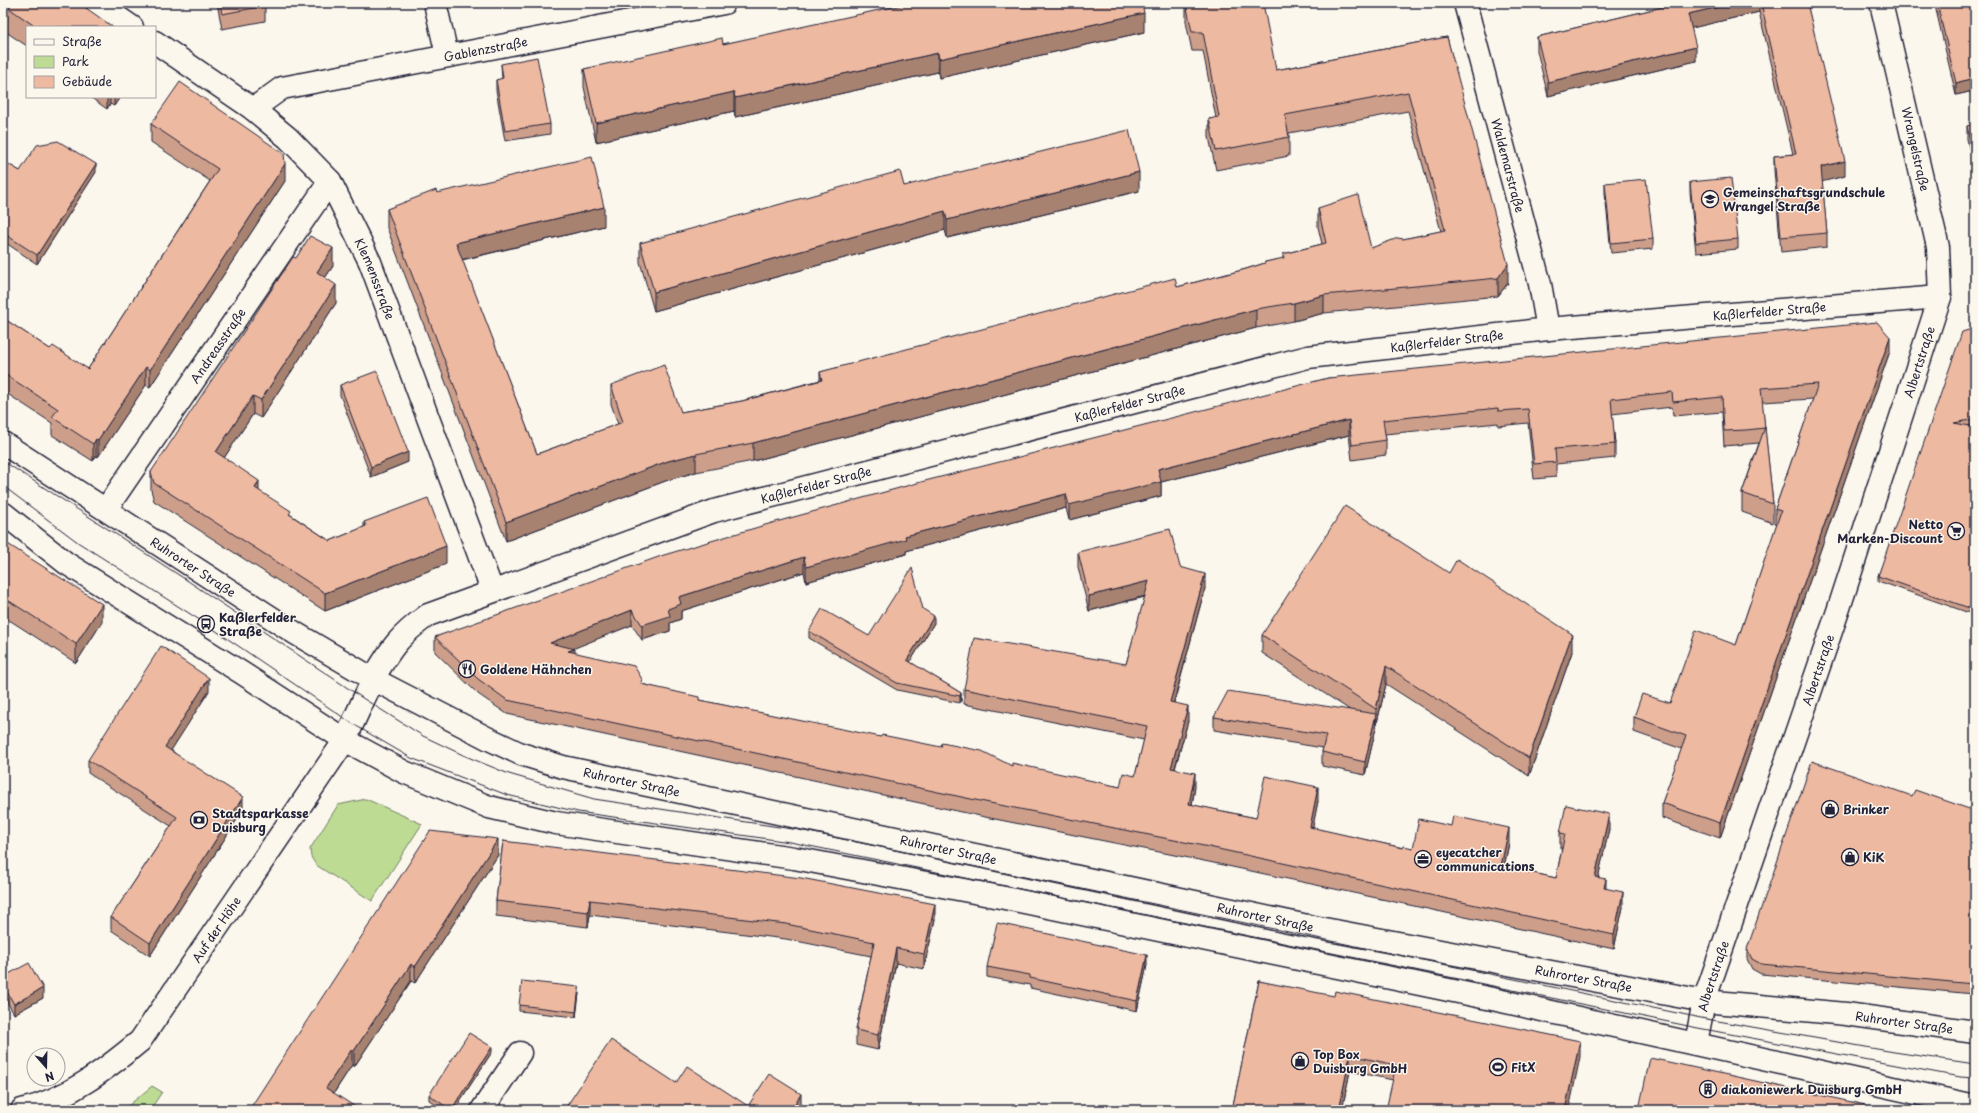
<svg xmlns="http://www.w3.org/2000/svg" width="1978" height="1113" viewBox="0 0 1978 1113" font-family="'Playpen Sans',sans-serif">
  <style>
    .green { fill: #bddb93; stroke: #707e67 }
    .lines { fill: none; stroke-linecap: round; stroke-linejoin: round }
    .street-casing { stroke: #22223b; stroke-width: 25 }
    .secondary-casing { stroke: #22223b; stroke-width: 25 }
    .street { stroke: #fbf7ec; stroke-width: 22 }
    .secondary { stroke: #fbf7ec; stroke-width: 22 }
    .tram { stroke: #22223b; stroke-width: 1 }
    .wall { fill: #cd9f8a; stroke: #22223b }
    .shaded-wall { fill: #a78271; stroke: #22223b }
    .building { fill: #eeb9a1; stroke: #22223b }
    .labels { text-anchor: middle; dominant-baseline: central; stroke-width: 3; stroke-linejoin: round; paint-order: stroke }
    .street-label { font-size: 12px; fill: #22223b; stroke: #fbf7ec }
    .poi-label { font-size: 12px; font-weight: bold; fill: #22223b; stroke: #fbf7ec; text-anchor: start }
  </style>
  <rect width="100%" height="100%" fill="#fbf7ec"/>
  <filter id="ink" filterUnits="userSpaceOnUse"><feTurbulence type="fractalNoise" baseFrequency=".025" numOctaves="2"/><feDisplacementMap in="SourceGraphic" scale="8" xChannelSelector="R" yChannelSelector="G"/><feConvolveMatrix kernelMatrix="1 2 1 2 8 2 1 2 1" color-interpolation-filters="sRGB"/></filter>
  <g filter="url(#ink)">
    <!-- green -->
    <path class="green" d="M366,799L422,824L372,901L316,865L311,857L310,849L338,805Z
      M152,1086L162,1092L150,1110H123Z"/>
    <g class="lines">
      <!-- street casing -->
      <g class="street-casing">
        <g id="street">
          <path d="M97,3L132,27"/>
          <path d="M435,3L447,55"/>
          <path id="s1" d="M1465,3L1540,284L1548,329"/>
          <path id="s2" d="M155,42L253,109L288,138L330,181L370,262L492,590"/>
          <path id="s3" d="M253,109L282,88L724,3"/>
          <path id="s4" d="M106,509L330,181"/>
          <path id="s5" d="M373,679C391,648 399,636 428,615L714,511L1308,357L1548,329L1940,297"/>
          <path id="s6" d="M1696,1043L1704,1001L1839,608L1940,297L1938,247L1881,3"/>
          <path id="s7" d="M22,1110C68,1099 105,1070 140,1041L345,740"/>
          <path d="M482,1110L520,1053"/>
        </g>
      </g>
      <!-- secondary casing -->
      <g class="secondary-casing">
        <g id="secondary">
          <path id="s8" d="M3,443L295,633L373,679L487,738L521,754L563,767L1303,925L1704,1001L1846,1014L1975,1032"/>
          <path d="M3,513L66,563L242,673L345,740L404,772L489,807L556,823L794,858L995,896L1497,1000L1975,1106"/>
          <path d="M345,740L373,679"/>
        </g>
      </g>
      <!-- street -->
      <use href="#street" class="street"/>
      <!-- secondary -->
      <use href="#secondary" class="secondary"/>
      <!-- tram -->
      <path class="tram" d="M3,461L188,581L364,699L423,736L463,755L509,774L594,799L799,830L1701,1018L1894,1052L1975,1064
        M3,486L79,543L206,624L353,724L411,758L507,795L578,812L790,842L1698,1028L1960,1077L1975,1078"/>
    </g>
    <!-- wall -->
    <path class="wall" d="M3,3L113,27H27V46L3,30Z
      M217,3H264L265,6V21L222,29Z
      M336,3H360L336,8Z
      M1186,3L1276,70L1447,37L1508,283L1498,296L1324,313L1294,321L1256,328L753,461L696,472L668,480L506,541L387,228V209L437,193L604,226L462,260L537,454L618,424L611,404V385L681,412L742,401L820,380V372L1177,287L1246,269L1265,263V262L1283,259V254L1322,244L1318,227V208L1371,248L1403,239L1441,231L1408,111L1289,133V156L1216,170L1209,137V119L1216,118L1203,51H1192L1186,22Z
      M1671,3H1807L1845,176L1822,181L1827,233V247L1781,252L1774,170V156L1793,154L1759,12L1691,28L1696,61L1548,96L1537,51V37L1671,5Z
      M1936,3H1975V98L1973,91L1956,95L1936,10Z
      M928,6L1144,32L939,78L938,72L735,117L734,111L596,142L584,87V69L723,44Z
      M501,64L550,124V134L505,141L496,90V80L502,79Z
      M90,97H120L114,106L110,104L107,109Z
      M151,124L285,181L150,387L146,385L98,457L96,456L93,461L52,435V423L3,391V318L50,349L88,369L210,181L151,142Z
      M1975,124V174L1967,139V126Z
      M3,161L20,171L96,172L37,264L3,241Z
      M1690,182L1738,239V249L1696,253L1690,192Z
      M1605,183L1653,239V249L1611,253L1605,193Z
      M904,186L1139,191L947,238L945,230L654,311L640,262V243Z
      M333,266L325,278L336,303L261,418L253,414L224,458L259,491L291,515L330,541L364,527V522L446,564L325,611L154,501L151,490V472Z
      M1975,328V424L1967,426L1975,427V615L1878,581V576Z
      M1890,351L1720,838L1662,818V803L1682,749L1634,732V717L1670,703L1736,645L1777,524L1775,523V509L1813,399L1762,402L1773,504V523L1742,512V493L1759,443L1724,446L1722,412L1673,416L1672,407L1612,414L1615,444V458L1556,464V477L1534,479L1528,423L1498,426V423L1385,434L1386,440V455L1352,460L1349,435L1161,482V496L1069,520L1066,508L906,551V554L806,582L804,572L681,611V619L670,623V631L642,640L632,625L573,648L575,653L642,684L699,700L1012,766L1120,787L1135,776L1144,740L964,704V689L1126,664L1145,597L1089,611L1078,567V552L1180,567L1205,588L1174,703L1188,721L1175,769L1195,787L1192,805L1256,818L1318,801L1312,828L1403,848L1509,843L1504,867L1556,878L1562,848H1560V833L1609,829L1598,878L1606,889L1623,907L1614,949L1209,862L985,817L507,714L478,694L435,652V637L1328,378Z
      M340,385L408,462L371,477L340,395Z
      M3,541L102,622L76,663L3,616Z
      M1449,573L1572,652L1529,776L1386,684L1365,775L1322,766V752L1323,748L1214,730V717L1350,710L1262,653V635Z
      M923,609L934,623L910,662L961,693V701L960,703L897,690L809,638V631L869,636Z
      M209,691L171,750L243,810L150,956L111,930V917L171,826L88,773V760Z
      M1912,796L1975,811V994H1973L1761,974L1752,969L1747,959V949Z
      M503,841L935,919L924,969L896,963L878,1050L856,1045V1030L871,956L786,939L590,915L588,927L496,916V901Z
      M498,855L415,983L411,981L354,1067L352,1065L334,1093L249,1110Z
      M1147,965L1137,1011L1030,988V985L987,977V967Z
      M3,977L43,998L14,1014L3,995Z
      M1259,981L1580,1057L1393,1080L1350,1071L1342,1110H1232Z
      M579,993L576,1017L519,1011V1005Z
      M492,1052L454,1110H444L429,1100V1095Z"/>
    <!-- shaded-wall -->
    <path class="shaded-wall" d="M1736,3H1759V12L1688,29V14Z
      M1144,13V32L939,78V59Z
      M1696,47V61L1548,96V82Z
      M938,53V72L735,117V98Z
      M1973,78V91L1956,95V83Z
      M734,92V111L596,142V123Z
      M107,97H110V104L107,109Z
      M114,97H120L114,106Z
      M1845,161V176L1821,182V167Z
      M96,164V172L37,264V255Z
      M285,164V181L150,387V370Z
      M1139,172V191L947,238V220Z
      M604,207V226L456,261V243Z
      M945,211V230L654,311V292Z
      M333,248V266L317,290V272Z
      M1508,264V283L1498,296V278Z
      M336,285V303L261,418V400Z
      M1324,295V313L1294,321V303Z
      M1256,309V328L753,461V443Z
      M1890,337V351L1720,838V823Z
      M146,367V385L98,457V440Z
      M253,396V414L216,470V452Z
      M1349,420V435L1161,482V496L1069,520V505L1158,469Z
      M96,439V456L93,461V444Z
      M408,452V462L371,477V467Z
      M696,454V472L668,480L506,541V522L668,461Z
      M259,481V498L255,488Z
      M1066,494V508L906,551V554L806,582V567L905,536Z
      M446,546V564L325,611V593Z
      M804,557V572L681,611V619L670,623V631L642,640V625L668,609L679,597Z
      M1205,574V588L1170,716V702Z
      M1149,581V595L1089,611V596Z
      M102,604V622L76,663V644Z
      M632,610V625L550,658V643Z
      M934,616V623L907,667V660Z
      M1572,634V652L1529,776V758Z
      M575,649V663L568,651Z
      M1386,666V684L1376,727V709Z
      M209,678V691L165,760V747Z
      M961,693V701L960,703V696Z
      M1188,706V721L1171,782V768Z
      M1376,714V728L1365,775V762Z
      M1195,773V787L1189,819V804Z
      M1318,787V801L1310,842V827Z
      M243,797V810L150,956V943Z
      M1609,814V829L1595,892V877Z
      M1509,828V843L1501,881V866Z
      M498,839V855L415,983V967Z
      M1606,879V894L1604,888Z
      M1623,892V907L1614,949V935Z
      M590,900V915L588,927V912Z
      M935,904V919L924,969V954Z
      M896,948V963L878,1050V1035Z
      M1147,955V965L1137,1011V1001Z
      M411,964V981L354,1067V1051Z
      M579,987V993L576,1017V1012Z
      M43,988V998L14,1014V1004Z
      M1580,1041V1057L1569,1110H1565Z
      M492,1047V1052L454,1110H451Z
      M352,1049V1065L326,1105V1088Z
      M1350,1055V1071L1342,1110H1339Z
      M801,1094V1110H791Z"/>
    <!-- building -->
    <path class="building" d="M3,3H79L113,27H36L3,4Z
      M220,3H264L265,6L222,14Z
      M911,3H927L928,6L942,3H1142L1144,13L939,59L938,53L735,98L734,92L596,123L584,69L722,38L723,44Z
      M1186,3H1263L1276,70L1447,37L1508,264L1498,278L1324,295L1294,303L1256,309L753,443L696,454L668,461L506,522L387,209L436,190L437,193L592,157L604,207L456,243L537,454L623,422L611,385L664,365L681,412L742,401L822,380L820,372L1175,278L1177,287L1246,269L1265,263V262L1284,258L1283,254L1326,243L1318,208L1358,195L1371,248L1398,238L1403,239L1445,230L1408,92L1285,115L1289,137L1216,151L1209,119L1219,117L1203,32H1192Z
      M1674,3H1736L1688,14L1696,47L1548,82L1537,37L1675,4Z
      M1761,3H1807L1845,161L1821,167L1827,233L1781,237L1774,156L1796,154Z
      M1937,3H1975V86L1973,78L1956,83Z
      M537,57L550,124L505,131L496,80L503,78L501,64Z
      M180,82L284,154L285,164L150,370L146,367L98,440L96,439L93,444L52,417L58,409L3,373V318L50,349L53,346L88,369L218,169L151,124Z
      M1975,124V162L1967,126Z
      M1129,130L1139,172L947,220L945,211L654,292L640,243L900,171L904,186Z
      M58,141L96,164L37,255L3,233V161L20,171L37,145Z
      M1731,178L1738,239L1696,243L1690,182Z
      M1646,179L1653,239L1611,243L1605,183Z
      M310,236L333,248L317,272L336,285L261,400L253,396L216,452L259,481L255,488L291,511L289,514L330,541L366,526L364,522L428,498L446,546L325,593L154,483L151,472L293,257L296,258Z
      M1877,322L1890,337L1720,823L1662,803L1686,736L1634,717L1642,694L1670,703L1696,630L1736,645L1781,511L1775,509L1818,384L1761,388L1765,428L1746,430L1724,431L1722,397L1673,402L1672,392L1611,399L1615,444L1555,449L1556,462L1534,464L1528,409L1498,411V408L1383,420L1386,440L1352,445L1349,420L1158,469L1161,482L1069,505L1066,494L905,536L906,539L806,567L804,557L679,597L681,604L668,609L670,616L642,625L632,610L550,643L575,649L568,651L634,666L642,679L641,684L699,697V700L881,737L882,735L941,747L942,743L982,751L1012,766V763L1120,787L1123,773L1135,776L1147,726L964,689L974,638L1126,664L1149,581L1089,596L1078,552L1170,529L1180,567L1205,574L1170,702L1188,706L1171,768L1195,773L1189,804L1256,818L1265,776L1318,787L1310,827L1403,848L1404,846L1413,848L1419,819L1451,826L1453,816L1509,828L1501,866L1556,878L1565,834L1560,833L1566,805L1609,814L1595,877L1606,879L1604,888L1623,892L1614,935L1209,847L985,802L507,700L478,679L435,637L664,555L772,523L921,482L1328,378Z
      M1975,328V419L1954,423L1975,427V610L1878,576L1962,332Z
      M377,371L408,452L371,467L340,385Z
      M1765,427L1773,504L1742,493Z
      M1345,506L1449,573L1457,559L1572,634L1529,758L1386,666L1376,709L1262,635Z
      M3,541L102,604L76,644L3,597Z
      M912,568L923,609L934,616L907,660L961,693L960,696L897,683L809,631L822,609L869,636Z
      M161,646L209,678L165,747L243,797L150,943L111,917L177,817L88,760Z
      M1228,691L1376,714L1365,762L1322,752L1326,735L1214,717Z
      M1812,761L1912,796L1915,790L1975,811V984H1973L1761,964L1752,959L1747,949Z
      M430,831L498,839L415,967L411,964L354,1051L352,1049L326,1088L360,1110H249Z
      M503,841L801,878L935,904L924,954L896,948L878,1035L856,1030L874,942L786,924L590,900L588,912L496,901Z
      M997,923L1147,955L1137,1001L1030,978V975L987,967Z
      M29,963L43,988L14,1004L3,985V977Z
      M522,981L579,987L576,1012L519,1005Z
      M1259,981L1334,996L1335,991L1580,1041L1565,1110H1386L1396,1065L1350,1055L1339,1110H1232Z
      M469,1033L492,1047L451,1110L429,1095Z
      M611,1040L676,1083L687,1066L748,1106L769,1074L801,1094L791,1110H564Z
      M1650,1058L1888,1110H1641L1639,1109Z"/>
  </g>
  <!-- icons -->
  <defs>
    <g id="school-ring" transform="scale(0.9)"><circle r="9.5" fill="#fbf7ec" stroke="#22223b" stroke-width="1.5"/><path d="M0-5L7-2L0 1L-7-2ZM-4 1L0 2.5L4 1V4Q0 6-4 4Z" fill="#22223b"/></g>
    <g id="supermarket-ring" transform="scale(0.9)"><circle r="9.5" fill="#fbf7ec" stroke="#22223b" stroke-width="1.5"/><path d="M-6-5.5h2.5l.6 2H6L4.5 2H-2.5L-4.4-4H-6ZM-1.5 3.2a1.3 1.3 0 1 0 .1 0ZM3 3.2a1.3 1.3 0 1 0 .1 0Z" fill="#22223b"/></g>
    <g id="bus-ring" transform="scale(0.9)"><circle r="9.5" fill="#fbf7ec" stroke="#22223b" stroke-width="1.5"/><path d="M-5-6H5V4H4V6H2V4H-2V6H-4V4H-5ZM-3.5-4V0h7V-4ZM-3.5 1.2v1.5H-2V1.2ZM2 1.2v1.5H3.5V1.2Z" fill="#22223b"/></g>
    <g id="restaurant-ring" transform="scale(0.9)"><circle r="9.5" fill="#fbf7ec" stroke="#22223b" stroke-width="1.5"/><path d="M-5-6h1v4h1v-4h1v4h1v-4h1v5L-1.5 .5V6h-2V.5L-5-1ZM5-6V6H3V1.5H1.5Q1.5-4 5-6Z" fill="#22223b"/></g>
    <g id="shop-ring" transform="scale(0.9)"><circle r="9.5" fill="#fbf7ec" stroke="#22223b" stroke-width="1.5"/><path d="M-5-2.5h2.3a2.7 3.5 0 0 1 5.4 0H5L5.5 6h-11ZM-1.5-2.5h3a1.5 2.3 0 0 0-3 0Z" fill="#22223b"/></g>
    <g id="bank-ring" transform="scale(0.9)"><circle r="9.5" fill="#fbf7ec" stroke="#22223b" stroke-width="1.5"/><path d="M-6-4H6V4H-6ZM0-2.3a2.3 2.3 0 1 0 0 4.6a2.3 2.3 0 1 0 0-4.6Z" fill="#22223b"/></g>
    <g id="office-ring" transform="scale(0.9)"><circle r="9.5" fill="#fbf7ec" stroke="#22223b" stroke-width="1.5"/><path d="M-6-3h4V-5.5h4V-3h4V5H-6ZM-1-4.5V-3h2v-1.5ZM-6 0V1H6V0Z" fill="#22223b"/></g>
    <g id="stadium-ring" transform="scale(0.9)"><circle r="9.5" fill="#fbf7ec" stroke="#22223b" stroke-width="1.5"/><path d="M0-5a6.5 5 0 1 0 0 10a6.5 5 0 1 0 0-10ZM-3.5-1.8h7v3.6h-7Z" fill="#22223b"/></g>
    <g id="building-ring" transform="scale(0.9)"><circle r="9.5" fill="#fbf7ec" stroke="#22223b" stroke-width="1.5"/><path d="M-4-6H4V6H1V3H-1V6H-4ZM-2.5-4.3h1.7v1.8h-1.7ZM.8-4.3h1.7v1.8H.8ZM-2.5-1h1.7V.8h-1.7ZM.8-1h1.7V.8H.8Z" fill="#22223b"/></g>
  </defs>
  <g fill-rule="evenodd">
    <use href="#school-ring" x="1710" y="199"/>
    <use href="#supermarket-ring" x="1956" y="531"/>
    <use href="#bus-ring" x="206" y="624"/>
    <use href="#restaurant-ring" x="467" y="669"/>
    <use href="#shop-ring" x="1830" y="809"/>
    <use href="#bank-ring" x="199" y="820"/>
    <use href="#shop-ring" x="1850" y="857"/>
    <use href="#office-ring" x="1423" y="859"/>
    <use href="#shop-ring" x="1300" y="1061"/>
    <use href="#stadium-ring" x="1498" y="1067"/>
    <use href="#building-ring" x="1708" y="1089"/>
  </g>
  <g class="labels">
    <!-- street labels -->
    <g class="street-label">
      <text stroke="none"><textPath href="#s3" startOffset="243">Gablenzstraße</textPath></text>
      <text transform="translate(1916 149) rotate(77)">Wrangelstraße</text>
      <text stroke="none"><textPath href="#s1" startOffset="168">Waldemarstraße</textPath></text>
      <text stroke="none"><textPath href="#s2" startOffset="332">Klemensstraße</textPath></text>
      <text stroke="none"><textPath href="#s5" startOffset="1467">Kaßlerfelder Straße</textPath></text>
      <text stroke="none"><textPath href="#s5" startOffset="1143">Kaßlerfelder Straße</textPath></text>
      <text stroke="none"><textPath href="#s4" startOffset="198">Andreasstraße</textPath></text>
      <text stroke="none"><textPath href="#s6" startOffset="717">Albertstraße</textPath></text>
      <text stroke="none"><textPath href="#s5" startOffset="819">Kaßlerfelder Straße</textPath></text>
      <text stroke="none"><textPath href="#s5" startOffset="495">Kaßlerfelder Straße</textPath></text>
      <text stroke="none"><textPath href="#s8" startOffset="227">Ruhrorter Straße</textPath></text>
      <text stroke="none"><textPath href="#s6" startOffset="393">Albertstraße</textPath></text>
      <text stroke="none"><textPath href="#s8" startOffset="719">Ruhrorter Straße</textPath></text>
      <text stroke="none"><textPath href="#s8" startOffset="1043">Ruhrorter Straße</textPath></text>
      <text stroke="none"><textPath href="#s8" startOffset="1367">Ruhrorter Straße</textPath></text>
      <text stroke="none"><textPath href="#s7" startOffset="273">Auf der Höhe</textPath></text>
      <text stroke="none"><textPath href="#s6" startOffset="69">Albertstraße</textPath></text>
      <text stroke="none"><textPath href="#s8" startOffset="1691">Ruhrorter Straße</textPath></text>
      <text stroke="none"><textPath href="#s8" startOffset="2015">Ruhrorter Straße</textPath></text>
    </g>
    <!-- poi labels -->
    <g class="poi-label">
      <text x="1723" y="192">Gemeinschaftsgrundschule<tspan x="1723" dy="14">Wrangel Straße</tspan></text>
      <text x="1943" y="524" text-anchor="end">Netto<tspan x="1943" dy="14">Marken-Discount</tspan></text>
      <text x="219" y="617">Kaßlerfelder<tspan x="219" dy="14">Straße</tspan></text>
      <text x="480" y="669">Goldene Hähnchen</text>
      <text x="1843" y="809">Brinker</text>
      <text x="212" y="813">Stadtsparkasse<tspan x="212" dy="14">Duisburg</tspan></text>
      <text x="1436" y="852">eyecatcher<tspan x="1436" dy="14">communications</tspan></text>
      <text x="1863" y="857">KiK</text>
      <text x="1313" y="1054">Top Box<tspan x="1313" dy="14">Duisburg GmbH</tspan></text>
      <text x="1511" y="1067">FitX</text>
      <text x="1721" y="1089">diakoniewerk Duisburg GmbH</text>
    </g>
  </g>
  <!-- margin -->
  <rect width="1978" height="1113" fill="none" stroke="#fbf7ec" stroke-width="16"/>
  <rect x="8" y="8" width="1962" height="1097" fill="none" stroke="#22223b" stroke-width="1.5" filter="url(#ink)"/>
  <!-- legend -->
  <rect x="26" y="26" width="130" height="72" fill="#fbf7ec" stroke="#a4a2a5"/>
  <rect x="34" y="39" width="20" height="6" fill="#fbf7ec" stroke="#a4a2a5"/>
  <text x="62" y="46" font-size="12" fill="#22223b">Straße</text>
  <rect x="34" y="56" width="20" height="12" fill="#bddb93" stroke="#a4a2a5"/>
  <text x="62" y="66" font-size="12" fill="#22223b">Park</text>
  <rect x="34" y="76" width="20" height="12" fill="#eeb9a1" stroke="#a4a2a5"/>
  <text x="62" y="86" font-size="12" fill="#22223b">Gebäude</text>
  <!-- north arrow -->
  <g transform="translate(46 1067) rotate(160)"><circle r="19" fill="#fbf7ec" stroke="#a4a2a5"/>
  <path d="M0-3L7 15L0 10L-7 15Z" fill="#22223b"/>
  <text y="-6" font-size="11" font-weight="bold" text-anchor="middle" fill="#22223b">N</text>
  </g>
</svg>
